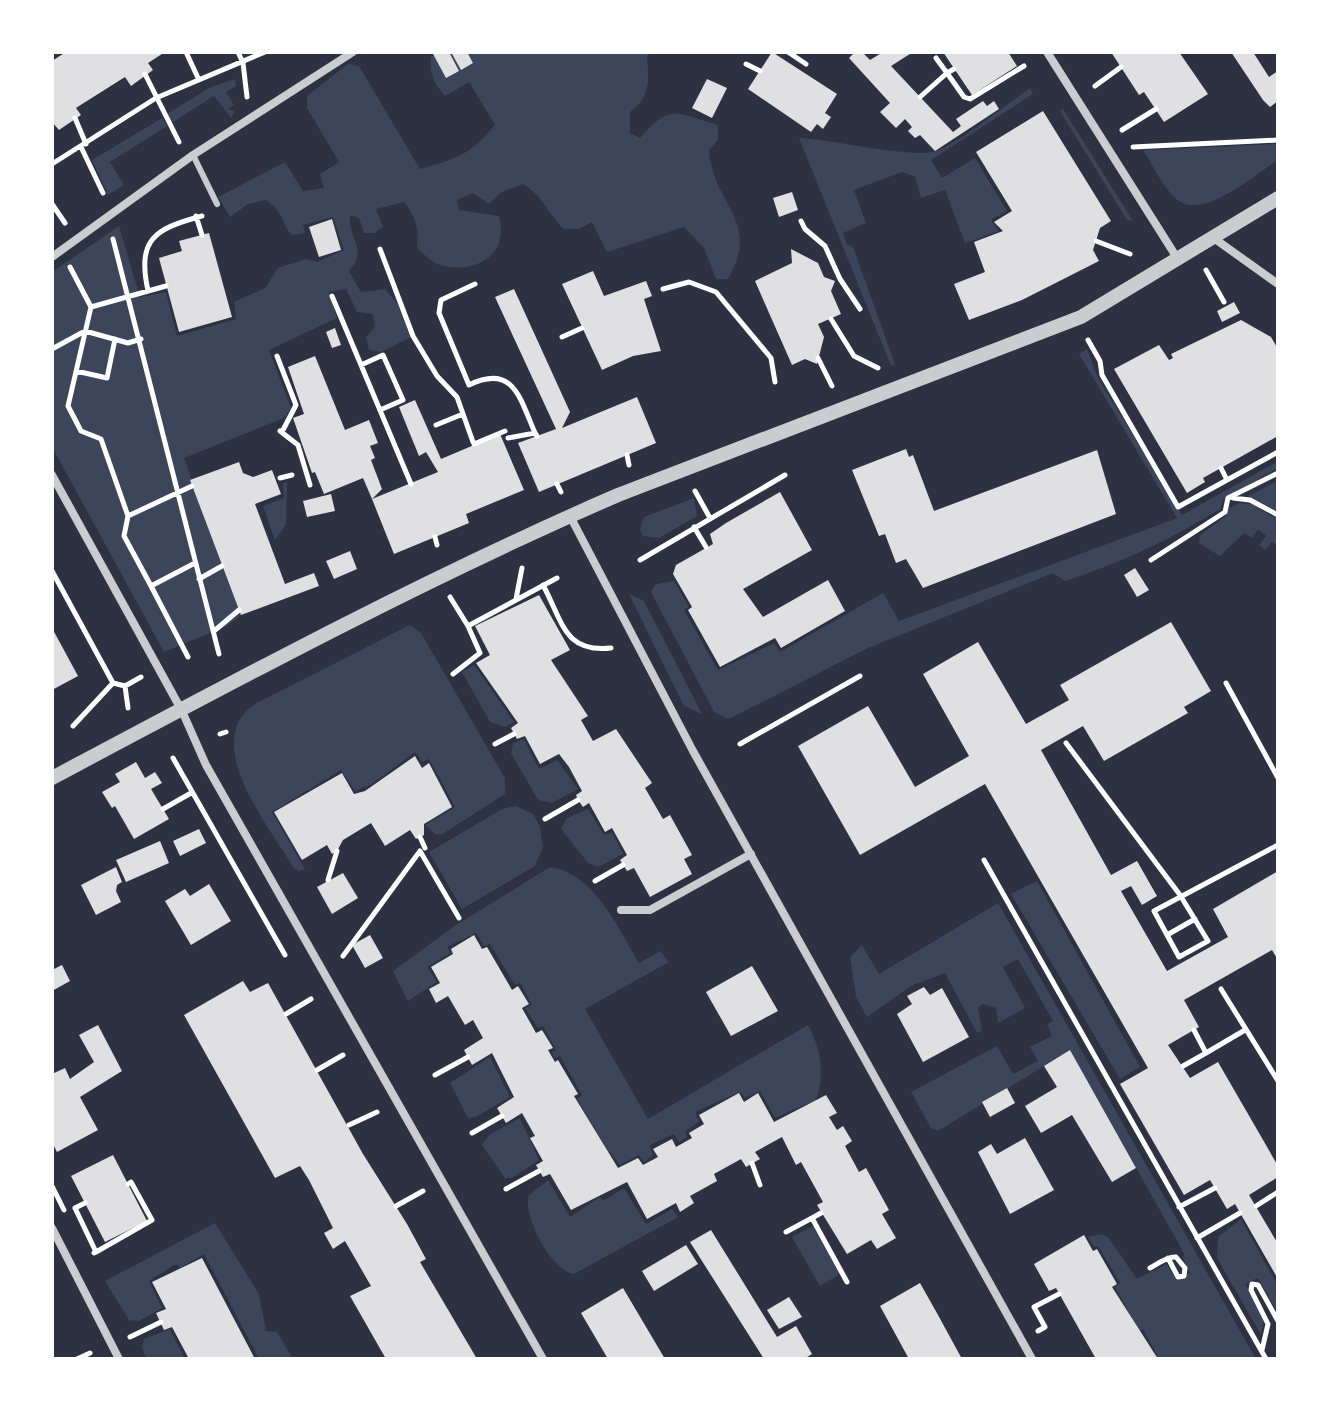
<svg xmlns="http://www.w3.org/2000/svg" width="1330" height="1411" viewBox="0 0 1330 1411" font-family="Helvetica,sans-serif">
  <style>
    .green { fill: #3c4559 }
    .building { fill: #e0e0e3 }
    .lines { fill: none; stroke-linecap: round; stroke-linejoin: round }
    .path { stroke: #fff; stroke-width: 5 }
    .service { stroke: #caccd0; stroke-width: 6 }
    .minor { stroke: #caccd0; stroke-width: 8 }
    .tertiary { stroke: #caccd0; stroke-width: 14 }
  </style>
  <rect width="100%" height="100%" fill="#2d3142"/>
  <!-- green -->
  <path class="green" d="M438,52H650L647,57C649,80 651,97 630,112V133L640,138C670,103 677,113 718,125V140L709,150C713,206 762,220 728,279H716L704,248L684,227L607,252L592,222L579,229H564C548,214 542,195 523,184L502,192L489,204L473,193L457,200L459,210L499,216C510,256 474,276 437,264C430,261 424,254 417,248C419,228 416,218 404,202L376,209L383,226L375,233H364L359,218L350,215C348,241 369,247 349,271L361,292L385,289L397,303L411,337L381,352L369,350L366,337L375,327L373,314L357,312L346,289L329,292L337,318L269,350L291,408L284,418L184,458L241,615L227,626L164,652L52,447V272L119,226L140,297L166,292L177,336L236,319L234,302L265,288L278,268L306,259L317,262L344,250L333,217L303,225L305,233L293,235C281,227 286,213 266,200L248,204L230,217L218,197L285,162L303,191L324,188L320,174L339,162L307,108V96L348,64L359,66L420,169C456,159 470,155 495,125L469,82L445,96C434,83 429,74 431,57Z
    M235,79L236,86L226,92L234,105L228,109L235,111L231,118L214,96L173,122L167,114L209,88Z
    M1030,88L1033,94L931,160L942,178L975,158L1007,211L991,220L999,231L965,243L945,190L921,198L915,177L902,172L854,190L866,223L843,233L847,244L853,247L895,364L891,366L799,138C831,139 912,159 936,151C955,145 1010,102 1030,88Z
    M1063,109L1133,221L1127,220L1060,111Z
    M162,118L167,126L110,162L124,185L108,195L92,160Z
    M1278,144V160C1256,174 1205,219 1179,201C1164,190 1153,165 1143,150Z
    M1087,349L1098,378L1182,515L1278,461V468L1223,499L1220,509C1170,540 1121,563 1065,581L1053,573L866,649L729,719L714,712L651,592L656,584L674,581L689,607L684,610L718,670L774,643L780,652L883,593L899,621L1177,518L1079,354Z
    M1278,481V511L1248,496Z
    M287,482L286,525L275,540L263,506L284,498L283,483Z
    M694,498L697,516L659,538L643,536L640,529L644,517Z
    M1240,503L1252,504L1278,520V546L1272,542L1265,550L1259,545L1266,536L1258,529L1252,538L1244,533L1220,556L1199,543L1200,535L1226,516L1229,508Z
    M629,594L644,601L702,714L684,706Z
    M410,625L421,633L505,778V794L441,835L435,834L425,825L455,807L429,759L422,762L415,752L372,784L355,791L341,770L272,812L305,869L299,871L294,868C269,827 199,741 255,704Z
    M474,665L514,722L505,727L490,722L462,672Z
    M524,739L539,769L557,760L578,789L552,803L538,800L511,753L513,743Z
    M516,806L533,814L540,827L543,847L535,866L462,909L429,852L502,809Z
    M588,809L604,835L612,832L623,854L598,867L588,863L561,829L567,818Z
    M550,867C594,873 619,929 639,963L660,951L669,962L585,1009L648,1119L808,1025C821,1048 825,1075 816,1100L775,1118L760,1091L745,1098L740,1092L695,1112L699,1122L685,1131L687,1137L679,1142L674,1134L650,1145L653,1156L644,1162L639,1155L620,1165L606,1148L577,1099L582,1095L560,1056L554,1058L552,1052L556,1050L543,1026L538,1028L525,1008L532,1005L520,983L515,985L490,944L484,946L476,933L447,947L451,953L427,967L437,982L408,1001L393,971L453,927Z
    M1037,881L1140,1067L1120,1079L1011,894Z
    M998,903L1256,1359H1159L1143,1329L1139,1331L1115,1287L1120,1283L1098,1246L1094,1247L1088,1237L1102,1234L1108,1237L1137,1279L1167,1264L1177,1281L1190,1273L1182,1256L1185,1255L1070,1050L938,1131L931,1128L911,1092L997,1046L1013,1074L1038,1061L1030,1047L1052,1036L1047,1024L1053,1021L1018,959L1003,967L1025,1008L998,1023L996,1008L982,1004L978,1008L982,1031L977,1033L945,973L911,986L867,1017L856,997L850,957L862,945L879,974Z
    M490,1057L510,1097L476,1117L468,1118L450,1083Z
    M520,1118L539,1160L512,1178H505L482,1145L489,1135Z
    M548,1180L570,1217L600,1197L603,1201L624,1188L646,1224L672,1209L678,1217L574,1274C551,1271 522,1215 529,1195Z
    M1241,1219L1278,1286V1313L1258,1278L1245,1284L1264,1319L1261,1335L1217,1258L1218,1237Z
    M215,1223L259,1294L266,1331L277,1332L293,1359H259L204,1254L180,1268L176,1264L149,1281L162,1308L139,1321L129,1320L105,1281Z
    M813,1226L840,1274L820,1286L792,1237Z
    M170,1329L185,1359H146L142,1347L144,1339Z"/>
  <!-- building -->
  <path class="building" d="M66,52H165L148,63L153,70L131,86L125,77L79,106L76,108L81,115L59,130L52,122V61Z
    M432,52H449L459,71L446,78Z
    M451,52H467L473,63L461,70Z
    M772,52L837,94L825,113L831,117L823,129L817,124L811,132L748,89Z
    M855,52H862L870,60L883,52H913L891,66L953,132L961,126L956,119L983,101L987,106L994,101L999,109L935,151L920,135L915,138L908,131L912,127L905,119L896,128L880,112L890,103L849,58Z
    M943,52H1008L1017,66L972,95Z
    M1111,52H1179L1208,94L1164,122L1144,92L1139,95Z
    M1231,52H1253L1269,77L1278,71V101L1270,107L1263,100Z
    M707,79L727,88L712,118L692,108Z
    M1043,111L1111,221L1100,228L1093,250L1099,261L1022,300L969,320L954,284L985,272L974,242L1003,231L994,222L1012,211L976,152Z
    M792,192L798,210L779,217L773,198Z
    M332,219L341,250L319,257L309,227Z
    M209,233L232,317L179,332L159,258L182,251L179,241Z
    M791,249L818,263L824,277L835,281L831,291L841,314L818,324L824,337L817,364L805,359L792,365L755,281L792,263Z
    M593,271L604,296L646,281L652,296L644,299L661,351L633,356L602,370L562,284Z
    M514,289L570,412L562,428L637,397L656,443L539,492L518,443L556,429L495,297Z
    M1234,302L1240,313L1222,322L1217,311Z
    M1241,320L1271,337L1278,349V436L1203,478L1205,482L1187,493L1114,369L1159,345L1169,360L1173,358L1171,354Z
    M335,328L341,345L332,348L326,332Z
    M315,356L345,430L369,420L378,443L370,446L375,458L371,460L382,489L372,499L363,478L324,494L315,472L312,473L293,418L304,414L288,367Z
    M415,400L441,459L500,434L524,490L466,514L469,523L394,554L372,499L438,472L426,452L419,456L399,407Z
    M906,449L909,457L913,455L934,511L1097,450L1116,514L923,588L906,559L896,563L885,534L879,536L852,470Z
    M239,462L243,473L253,477L272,470L281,494L255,504L285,584L314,573L319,586L241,615L190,480Z
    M780,492L812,550L743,589L763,617L828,580L845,611L781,648L775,638L720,667L688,610L692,607L673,574L676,565L713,544L710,534L726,523Z
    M331,494L335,511L307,517L303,501Z
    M350,551L357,569L334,579L326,561Z
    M1135,568L1149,590L1137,597L1124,575Z
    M539,595L570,650L551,660L588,716L581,720L593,741L616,729L652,783L645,788L663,819L670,815L692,855L684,859L692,874L650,897L634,868L627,871L620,860L627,855L612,828L605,832L589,803L583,807L578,800L576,795L582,791L569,767L559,754L540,764L525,736L517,739L511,728L518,723L476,663L490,655L475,626Z
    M1171,622L1211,691L1184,707L1188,713L1104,761L1083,726L1041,750L1111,875L1137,861L1157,896L1142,905L1131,886L1121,891L1167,971L1228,937L1213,909L1278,871V960L1272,950L1184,1000L1199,1027L1168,1045L1190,1078L1218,1062L1278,1166V1177L1249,1195L1278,1244V1279L1235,1204L1227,1209L1210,1180L1184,1195L1120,1084L1148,1068L985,784L860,855L798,746L868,706L915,787L969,756L923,674L978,642L1026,724L1069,700L1060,685Z
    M52,628L78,676L52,690Z
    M415,756L422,768L429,763L452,807L424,824V835L416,839L410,830L385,846L371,823L343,840L337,851L332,854L327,845L302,860L274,812L342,773L354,794L365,791Z
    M136,762L145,778L155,772L162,783L151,789L169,819L134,839L115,806L112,808L102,792L120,782L115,774Z
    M199,829L206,843L180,856L173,841Z
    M160,841L169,863L126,882L116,860Z
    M116,867L122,882L117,885L116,891L121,902L96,915L81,885Z
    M343,873L358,898L332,914L317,887Z
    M209,884L231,921L191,945L165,901L185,889L190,896Z
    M370,935L383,958L365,968L352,945Z
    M474,935L482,949L487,947L512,990L518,986L529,1004L522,1008L536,1033L542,1030L553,1048L548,1050L555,1062L558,1060L578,1094L574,1096L618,1168L638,1158L643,1165L658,1157L653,1149L672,1139L676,1147L692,1138L689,1133L704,1124L699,1115L739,1093L744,1102L758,1093L774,1122L826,1095L837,1113L829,1117L837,1130L843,1126L852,1141L845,1146L859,1172L866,1168L889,1210L882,1214L896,1238L877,1249L871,1240L847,1254L817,1205L823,1202L801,1162L796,1165L782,1137L755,1152L760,1159L746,1167L741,1159L714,1174L717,1181L690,1196L694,1203L680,1212L676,1203L647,1219L627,1182L571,1210L550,1174L543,1177L536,1165L543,1161L530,1138L535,1136L522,1113L506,1123L497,1108L514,1097L492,1053L472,1065L464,1050L483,1038L473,1020L465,1025L448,996L436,1003L429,989L440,983L431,967L453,954L451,949Z
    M62,965L70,981L52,991V970Z
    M752,966L778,1011L731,1036L706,992Z
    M243,981L250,992L268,983L363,1154L407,1224L426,1259L420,1262L477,1359H386L350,1296L371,1286L345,1241L333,1249L324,1233L333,1228L309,1180L300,1166L275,1178L184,1015Z
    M924,987L930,995L942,988L969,1037L923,1062L897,1014L912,1004L907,996Z
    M98,1025L122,1071L80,1097L98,1130L57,1152L52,1142V1074L65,1068L70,1079L94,1062L79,1035Z
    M1070,1050L1136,1168L1112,1182L1072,1115L1041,1133L1025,1106L1057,1087L1044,1066Z
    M1007,1088L1015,1103L990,1117L982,1102Z
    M1025,1138L1054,1190L1010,1214L978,1152L991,1144L997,1154Z
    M113,1155L147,1221L105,1242L71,1176Z
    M711,1230L777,1337L796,1326L812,1354L804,1359H764L690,1242Z
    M1084,1235L1093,1251L1097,1249L1117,1284L1112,1287L1158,1359H1096L1056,1288L1049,1291L1034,1264Z
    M686,1245L698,1264L654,1291L642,1271Z
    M202,1258L255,1359H189L172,1327L164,1330L156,1313L166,1309L152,1282Z
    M920,1283L938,1315L962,1359H909L880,1306Z
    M623,1288L665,1359H608L581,1313Z
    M789,1297L802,1317L779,1329L767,1310Z"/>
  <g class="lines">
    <!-- path -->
    <path class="path" d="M186,52L199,80
      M238,52L243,63L247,97
      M788,52L806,64
      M746,64L760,71
      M954,69L947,73L964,97L970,99L1024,66
      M145,74L179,142
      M1095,86L1121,67
      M920,97L947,73L936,58
      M75,118L86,144
      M1122,130L1156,109
      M81,147L103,193
      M1133,147L1278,140
      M52,164L156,98L265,52
      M52,204L65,223
      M196,216L202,235
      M801,221L805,229L825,246L840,279L860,309
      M113,239L219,654
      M1096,241L1130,254
      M380,249L413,336L437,376L457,397L473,442
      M70,267L91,307L68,406L81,431L101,439L128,516L124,536L151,586
      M1206,270L1224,302
      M475,284L441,300L439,313L469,385C514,363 520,399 535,433
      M663,289L689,282L716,292L771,358L775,382
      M148,291C137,239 154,229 202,216
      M332,296L411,484
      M91,307L166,286
      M831,319L854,356L878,368
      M562,337L582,328
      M1088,340L1100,361L1102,375L1178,507L1227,480
      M52,349L85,331L128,343L141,339
      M277,356L296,405L283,430
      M818,358L832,386
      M361,365L383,355L403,400L380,410
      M76,371L107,378L115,339
      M436,425L463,414
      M280,431L298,445L310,485
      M508,438L535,433L537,436
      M474,444L505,431
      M627,455L629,465
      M1221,468L1227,480L1278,452
      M280,478L292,475
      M557,484L561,492
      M695,491L710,518
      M1233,498L1250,500L1278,515
      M128,516L192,486
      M694,527L706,547
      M435,537L437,545
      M640,560L785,475
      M1151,560L1225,512L1228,498L1278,473
      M52,571L113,683L125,686
      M199,579L222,566
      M543,585C563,622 564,653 611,648
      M450,597L468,626
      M516,599L522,568
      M214,631L239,610
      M188,657L151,586L195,563
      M453,674L480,653L468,626L557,578
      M1226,683L1278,778
      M128,708L125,686L141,677
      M73,726L113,683
      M220,734L226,732
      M1066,743L1180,895L1208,941L1179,957L1154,911L1278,845
      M495,744L514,734
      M740,744L860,676
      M173,758L285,955
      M163,809L191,793
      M545,819L578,800
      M420,837L425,848
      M984,860L1266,1359
      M328,880L337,851
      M595,881L623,865
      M1167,935L1195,919
      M343,956L420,851L459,918
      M1221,989L1278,1081
      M286,1014L311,999
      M1194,1030L1206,1053L1245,1030
      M1183,1066L1206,1053
      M317,1070L343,1055
      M435,1075L468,1057
      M349,1125L377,1112
      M472,1133L502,1116
      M752,1163L760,1185
      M52,1186L64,1210
      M506,1189L539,1171
      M85,1203L75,1208L96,1252L94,1253
      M396,1206L423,1191
      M1256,1206L1278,1192
      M1179,1207L1215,1188
      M812,1218L821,1213
      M786,1232L812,1218L847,1282
      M1197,1238L1240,1213
      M96,1252L152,1220L131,1182L128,1184
      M1150,1268C1157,1264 1168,1256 1176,1257L1185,1268L1184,1276L1178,1277L1168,1258
      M1038,1331L1045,1327L1034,1307L1059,1294
      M130,1337L161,1322
      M1262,1350L1268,1324L1251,1290L1252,1284L1258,1285L1278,1321
      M77,1359L90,1353"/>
    <!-- service -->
    <path class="service" d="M193,155L217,204"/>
    <!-- minor -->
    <path class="minor" d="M1047,52L1179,261
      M1215,239L1278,284
      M52,257L193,155L353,52
      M52,475L182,711L206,765L543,1359
      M570,516L693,751L1032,1359
      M621,910H650L751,854
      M52,1228L119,1359"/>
    <!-- tertiary -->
    <path class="tertiary" d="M52,778C238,679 424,579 618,495L1081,317L1278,198"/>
  </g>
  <!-- border -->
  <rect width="1330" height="1411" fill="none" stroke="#ffffff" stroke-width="108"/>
</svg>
